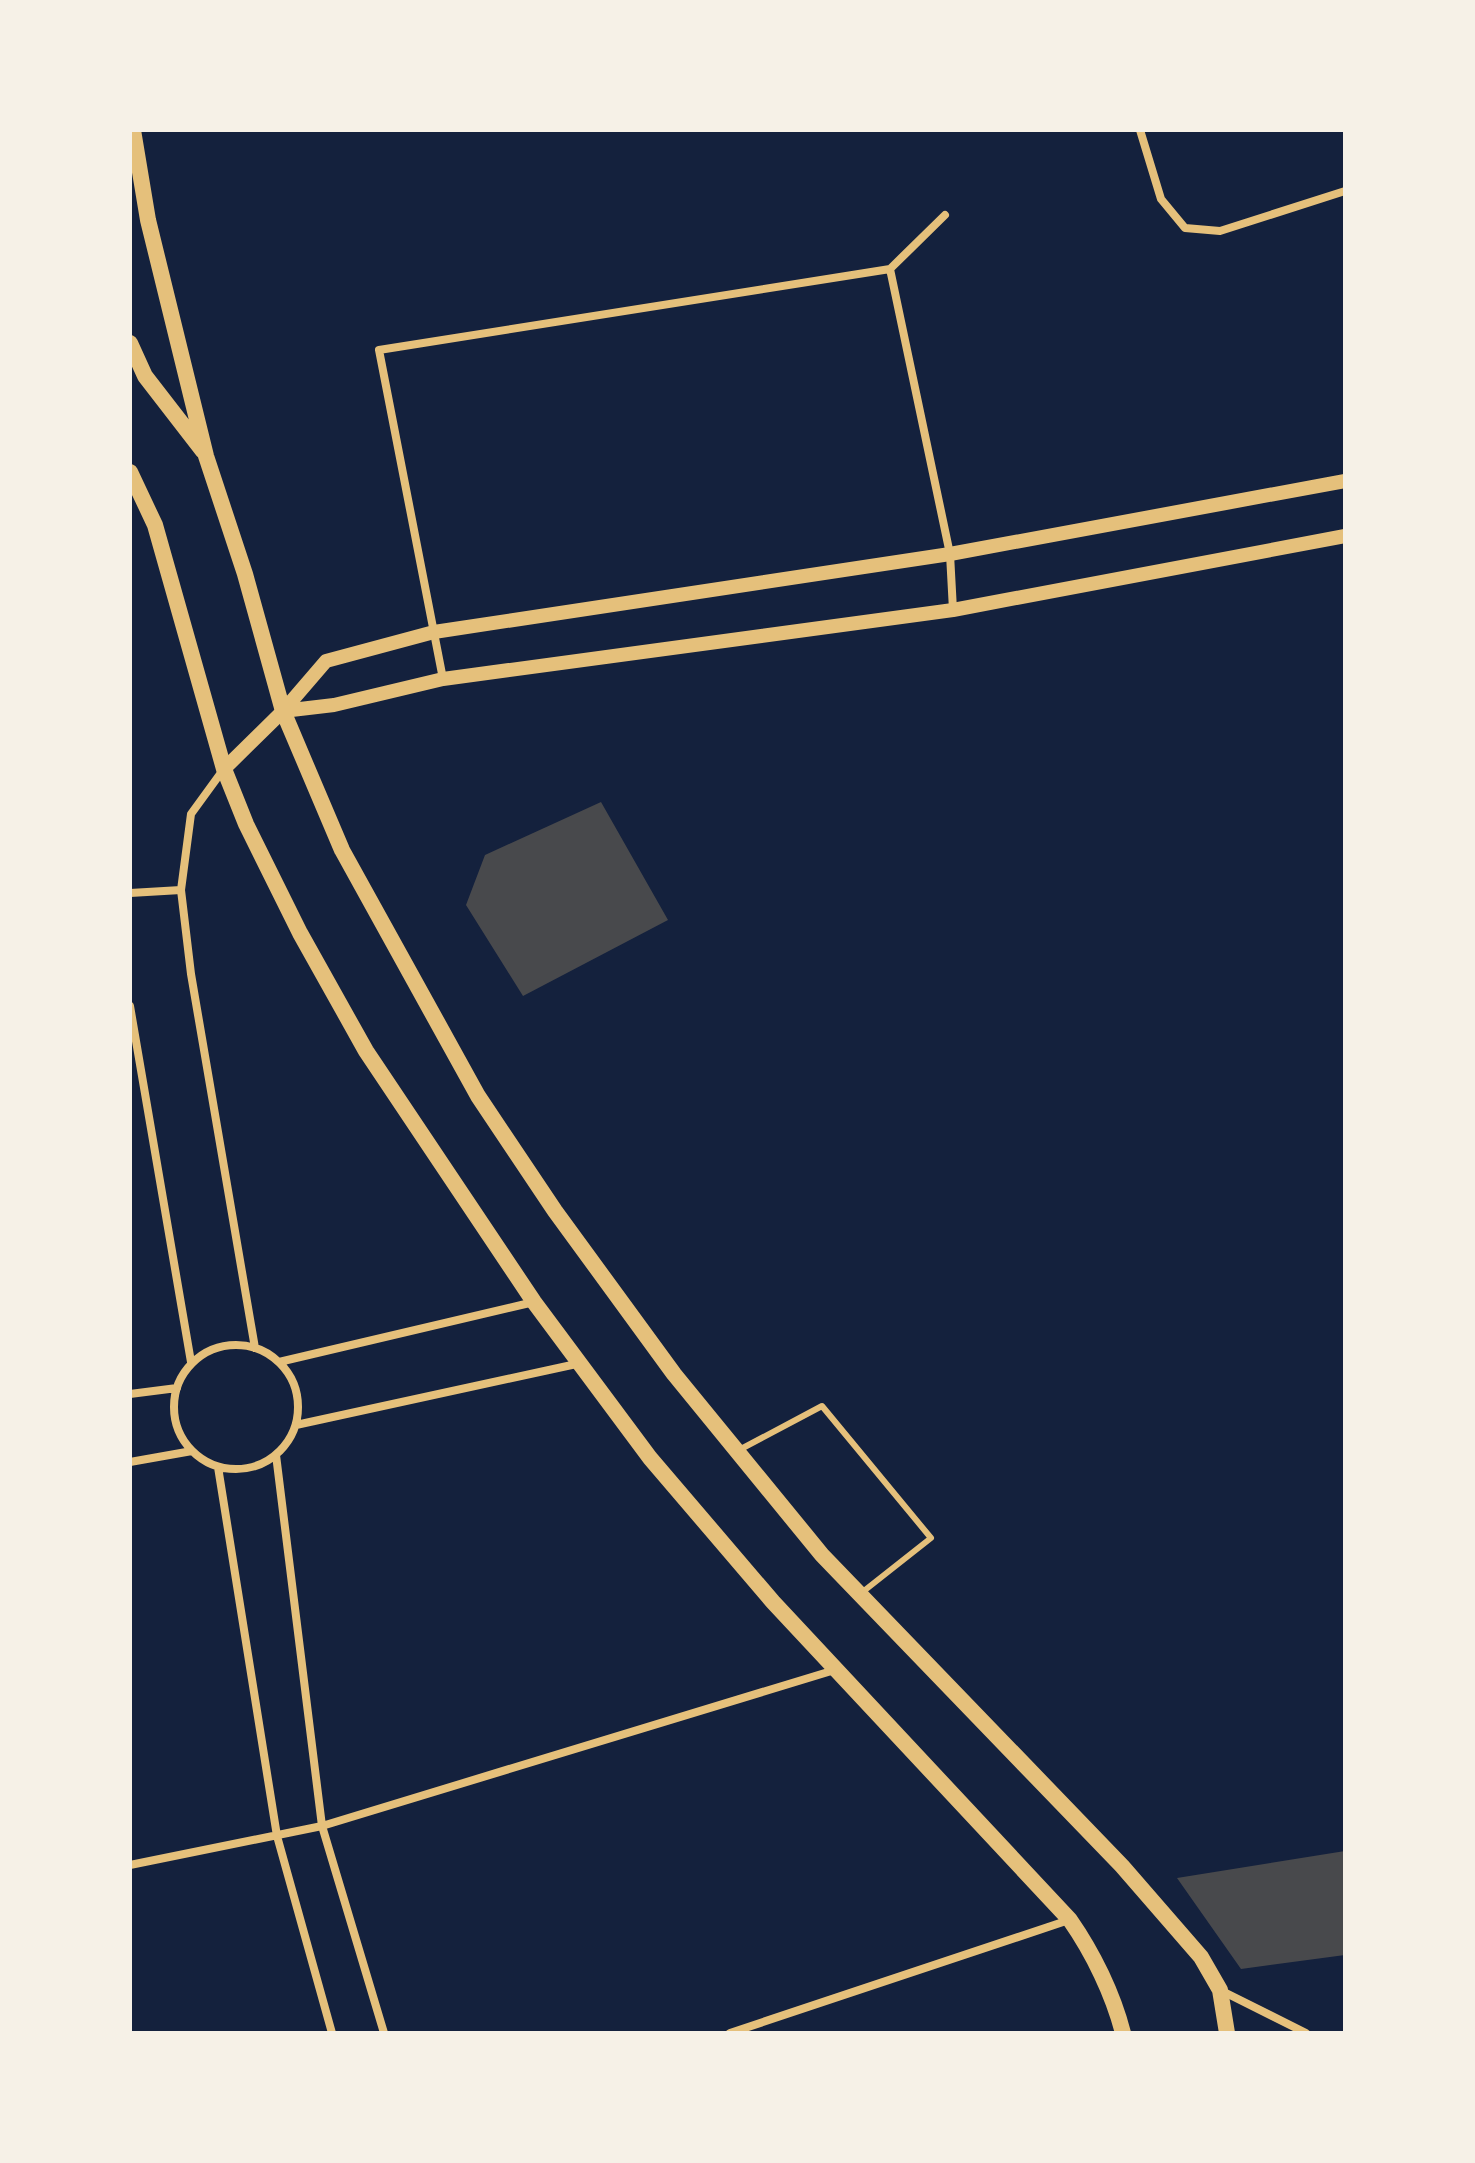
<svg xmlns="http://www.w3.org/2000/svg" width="1475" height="2163" viewBox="0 0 1475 2163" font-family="Montserrat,sans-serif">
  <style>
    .building { fill: #48494c }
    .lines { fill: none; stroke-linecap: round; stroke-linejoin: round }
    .service { stroke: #e5c07b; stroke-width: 6 }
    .minor { stroke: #e5c07b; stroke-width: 8 }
    .tertiary { stroke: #e5c07b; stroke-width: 14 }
    .secondary { stroke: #e5c07b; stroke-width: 16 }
  </style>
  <rect width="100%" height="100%" fill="#14213d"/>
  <!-- building -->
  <path class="building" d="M601,802L668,920L523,996L466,905L485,855Z
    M1345,1851V1955L1241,1969L1177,1878Z"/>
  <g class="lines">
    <!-- service -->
    <path class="service" d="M739,1450L822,1406L931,1538L860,1594"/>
    <!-- minor -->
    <path class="minor" d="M1140,130L1161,199L1185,228L1220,231L1345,191
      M890,269L950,554L953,610
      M890,269L945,215
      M443,679L379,350L890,269
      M223,770L191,814L181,890L191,974L255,1348
      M130,893L181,890
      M130,1006L191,1362
      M174 1407a62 62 0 1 1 124 0a62 62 0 1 1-124 0Z
      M279,1362L534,1302
      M130,1394L177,1388
      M296,1425L581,1363
      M276,1455L322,1826L384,2033
      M130,1462L192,1451
      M218,1467L277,1836L332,2033
      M130,1865L322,1826L838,1669
      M1220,1990L1306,2033
      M730,2033L1069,1920"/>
    <!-- tertiary -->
    <path class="tertiary" d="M283,711L334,705L443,679L953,610L1345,536
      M224,769L283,711L326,661L434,632L950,554L1345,481"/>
    <!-- secondary -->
    <path class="secondary" d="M133,130L148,220L206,456L245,574L283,711L342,850L478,1096L555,1211L674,1374L822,1555L1122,1866L1201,1957L1220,1990L1227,2033
      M130,343L145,376L203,451
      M130,472L155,525L224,769L246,824L300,933L366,1051L534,1302L650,1458L773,1602L1070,1920C1093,1953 1113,1994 1123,2033"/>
  </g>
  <!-- border -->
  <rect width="1475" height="2163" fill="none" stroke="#f6f1e7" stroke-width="264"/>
</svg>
